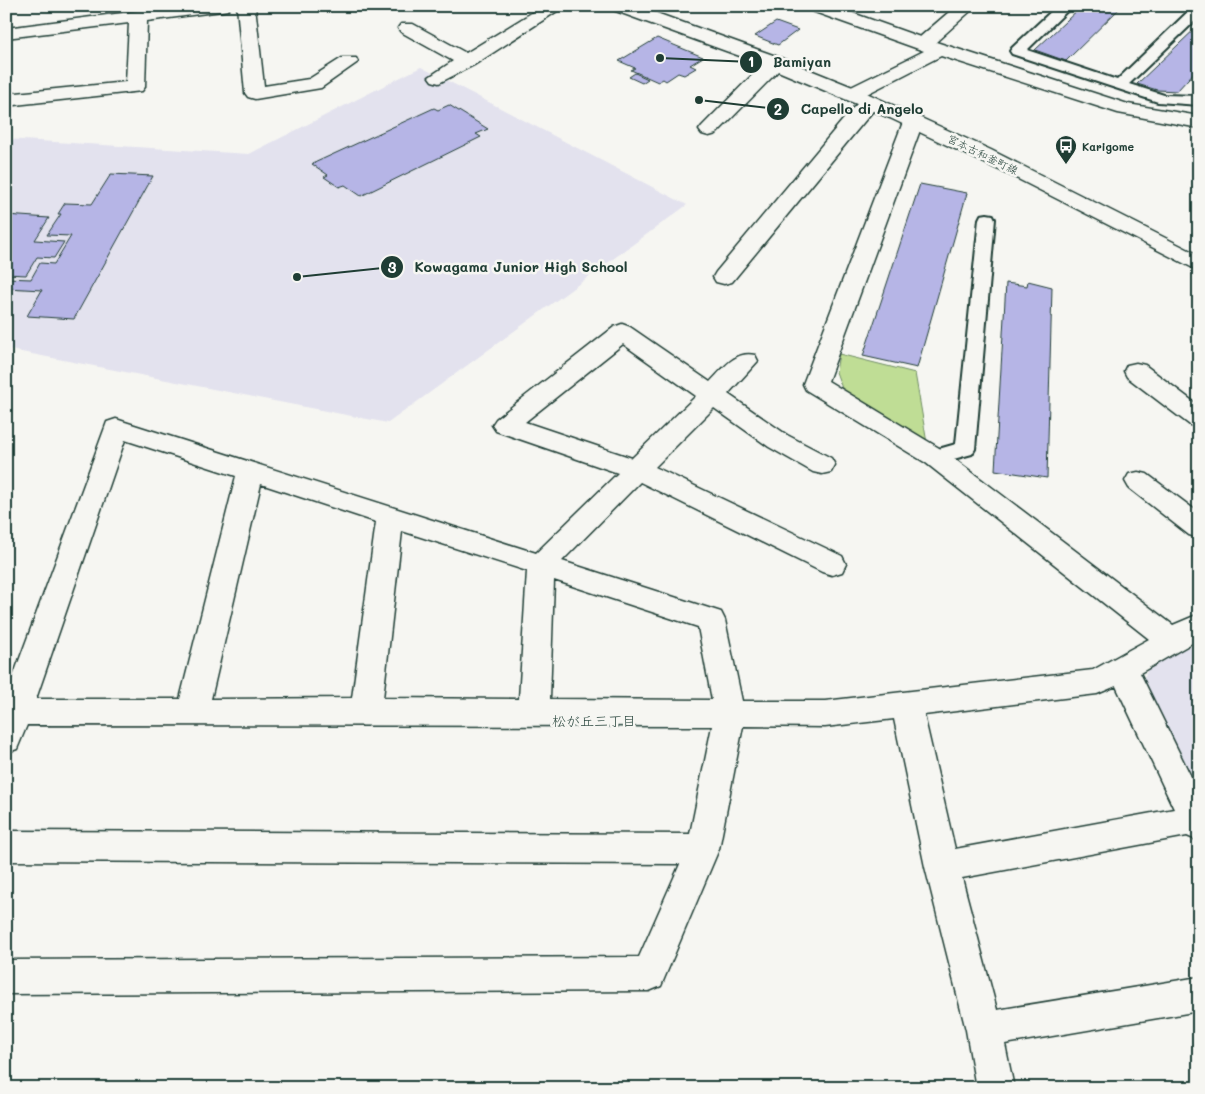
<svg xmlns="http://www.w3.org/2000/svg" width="1205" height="1094" viewBox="0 0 1205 1094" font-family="Mali,'Klee One',sans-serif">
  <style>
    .built { fill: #e3e2ee }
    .green { fill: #bfdd95; stroke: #6f8d64 }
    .building { fill: #b6b5e6; stroke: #1f3d34 }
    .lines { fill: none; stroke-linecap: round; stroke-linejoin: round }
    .lane-casing { stroke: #1f3d34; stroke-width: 4 }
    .street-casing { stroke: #1f3d34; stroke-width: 3 }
    .secondary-casing { stroke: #1f3d34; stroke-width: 3 }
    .lane { fill: #f6f6f2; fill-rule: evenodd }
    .street { fill: #f6f6f2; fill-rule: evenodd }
    .secondary { fill: #f6f6f2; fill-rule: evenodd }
    .labels { text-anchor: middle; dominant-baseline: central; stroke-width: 5; stroke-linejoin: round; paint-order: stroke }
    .far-poi-label { font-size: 11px; font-weight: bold; fill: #1f3d34; stroke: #f6f6f2; text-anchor: start }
    .far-street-label { font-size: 11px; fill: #1f3d34; stroke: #f6f6f2 }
    .neighbourhood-label { font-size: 14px; fill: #1f3d34; stroke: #f6f6f2 }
    .leader { fill: none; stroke: #1f3d34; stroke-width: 2 }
    .callout-dot { fill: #1f3d34; stroke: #f6f6f2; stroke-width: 2 }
    .mark-label { font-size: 15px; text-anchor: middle; font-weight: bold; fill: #fff }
    .callout-label { font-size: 14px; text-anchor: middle; font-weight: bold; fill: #1f3d34; stroke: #f6f6f2; stroke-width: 5; stroke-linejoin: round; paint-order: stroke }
  </style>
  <rect width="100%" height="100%" fill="#f6f6f2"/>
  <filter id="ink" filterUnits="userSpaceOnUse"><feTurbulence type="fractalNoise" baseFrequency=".02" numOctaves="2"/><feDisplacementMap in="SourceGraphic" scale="10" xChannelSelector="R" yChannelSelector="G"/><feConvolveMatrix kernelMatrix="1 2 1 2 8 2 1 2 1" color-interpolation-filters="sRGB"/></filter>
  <g filter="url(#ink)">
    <!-- built -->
    <path class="built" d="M421,67L687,205L388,423L6,349V139L249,154Z
      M1191,646L1199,651V801L1140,686L1151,663Z"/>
    <!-- green -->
    <path class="green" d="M839,354L915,373L927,443L843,391L836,372Z"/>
    <!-- building -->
    <path class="building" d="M1082,6H1122L1066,61L1035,50Z
      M776,22L798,30L778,45L755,36Z
      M1199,25V67L1177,91L1157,90L1137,84Z
      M657,38L703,57L690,65L696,68L684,75L678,73L666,81L663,79L658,82L631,70L635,68L619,61Z
      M635,73L648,79L642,83L629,77Z
      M449,105L488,129L476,134L481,137L361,196L345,185L339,187L324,177L328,175L312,164L434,108L438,110Z
      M111,174L153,176L74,319L27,316L42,290L6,288V278L31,279L40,263L54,264L71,236L47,235L61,214H58L65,203L92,204Z
      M920,184L967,193L917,368L863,356Z
      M6,215L49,218L35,240L64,242L54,258L37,257L26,275L6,274Z
      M1028,281L1052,287L1047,478L995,470L1006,283L1027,286Z"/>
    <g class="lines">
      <!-- lane casing -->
      <g class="lane-casing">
        <path id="lane" d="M1057,6H1072L1027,50L1117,80L1194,6H1199V17L1129,84L1164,95L1199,96V105L1158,102L1012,54L1010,51L1012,48Z
          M987,214L993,215L995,219L975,449L972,454L935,464L928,462L925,457L928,452L956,444L979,219L981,215Z"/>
      </g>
      <!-- street casing -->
      <g class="street-casing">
        <path id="street" d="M177,6H231L228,10L222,11L147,21L145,87L142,91L6,106V94L126,82L129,23L6,38V28Z
          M237,6H255L264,86L309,79L342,58H356L358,62L321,88L255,99L248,97L245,93Z
          M543,6H565L474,65L439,83L432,81L429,77L453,61L401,32L398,28L401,24H413L466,53Z
          M806,6H833L920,37L956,6H976L936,42L1128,104L1199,116V128L1118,113L941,56L859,98H845L842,94L845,90L924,51L809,10Z
          M775,57L782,59L784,63L782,67L716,134L709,136L702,134L699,130L702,126L768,59Z
          M870,96L877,98L880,102L877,106L732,282L724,284L716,282L713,277L716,272L852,109L863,98Z
          M913,116L920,118L923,122L828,381L944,451L1173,625L1199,614V639L1140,673L1199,793V841L1187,836L962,878L997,1010L1199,977V1011L1005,1044L1014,1088H976L966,1030L925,867L894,719L825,727L743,726L719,849L661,986L649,991L6,994V960L639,957L680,864L6,861V831L690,834L712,726L27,725L17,749L6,753V696L107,422L116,419L125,422L536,553L618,473L496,431L492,425L496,419L614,327L622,324L630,327L710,382C723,369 735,350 755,355L758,361L728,394L787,435L831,458L835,465L831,472L822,474L813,472L769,447L714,408L655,467L842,556L846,564L842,572L832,575L822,572L640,482L562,561L721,612L725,620L742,701H825L1093,670L1149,639L926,463L806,390L803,384L903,122L906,118ZM623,344L696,396L632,458L525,422ZM125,440L236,476L180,699H36ZM261,484L376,522L352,698L211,699ZM402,531L527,571L519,699L383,698ZM554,580L698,627L712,700L550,699ZM1116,686L1174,809L955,849L924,715L1097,694Z
          M1136,363L1145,365L1199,406V428L1190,425L1127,377L1124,371L1127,365Z
          M1138,472L1147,474L1199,513V538L1189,535L1129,488L1125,481L1129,474Z"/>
      </g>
      <!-- secondary casing -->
      <g class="secondary-casing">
        <path id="secondary" d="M610,6H637L773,55L860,90L991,150L1199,255V271L1020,180L890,118L759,63L613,10Z"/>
      </g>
      <!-- lane -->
      <use href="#lane" class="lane"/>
      <!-- street -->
      <use href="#street" class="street"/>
      <!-- secondary -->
      <use href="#secondary" class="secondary"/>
    </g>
  </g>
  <!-- icons -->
  <defs>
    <g id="bus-pin" transform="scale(1.125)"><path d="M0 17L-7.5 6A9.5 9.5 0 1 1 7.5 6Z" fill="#1f3d34" stroke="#f6f6f2"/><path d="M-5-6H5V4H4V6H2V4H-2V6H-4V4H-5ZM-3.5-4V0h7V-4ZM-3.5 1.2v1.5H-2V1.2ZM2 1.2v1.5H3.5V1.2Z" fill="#fff"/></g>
  </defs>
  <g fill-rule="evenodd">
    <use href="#bus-pin" x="1066" y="146"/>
  </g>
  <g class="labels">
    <!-- far-poi labels -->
    <g class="far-poi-label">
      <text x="1082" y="146">Karigome</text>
    </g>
    <!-- far-street labels -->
    <g class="far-street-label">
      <text transform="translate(983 154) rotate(26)">宮本古和釜町線</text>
    </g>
    <!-- neighbourhood labels -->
    <g class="neighbourhood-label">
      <text x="594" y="720">松が丘三丁目</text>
    </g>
  </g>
  <!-- callouts -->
  <path class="leader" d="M660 58L751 62M699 100L778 109M297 277L392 267"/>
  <g class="callout-dot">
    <circle cx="660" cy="58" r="5"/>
    <circle cx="699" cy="100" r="5"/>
    <circle cx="297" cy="277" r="5"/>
    <circle cx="751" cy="62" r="12"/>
    <circle cx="778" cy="109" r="12"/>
    <circle cx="392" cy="267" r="12"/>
  </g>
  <g class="mark-label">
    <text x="751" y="67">1</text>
    <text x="778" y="115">2</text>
    <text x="392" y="273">3</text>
  </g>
  <g class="callout-label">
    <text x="802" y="67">Bamiyan</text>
    <text x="862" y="114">Capello di Angelo</text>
    <text x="521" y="272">Kowagama Junior High School</text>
  </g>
  <!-- margin -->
  <rect width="1205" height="1094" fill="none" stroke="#f6f6f2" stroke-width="25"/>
  <rect x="12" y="12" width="1180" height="1069" fill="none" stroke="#1f3d34" stroke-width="2" filter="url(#ink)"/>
</svg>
